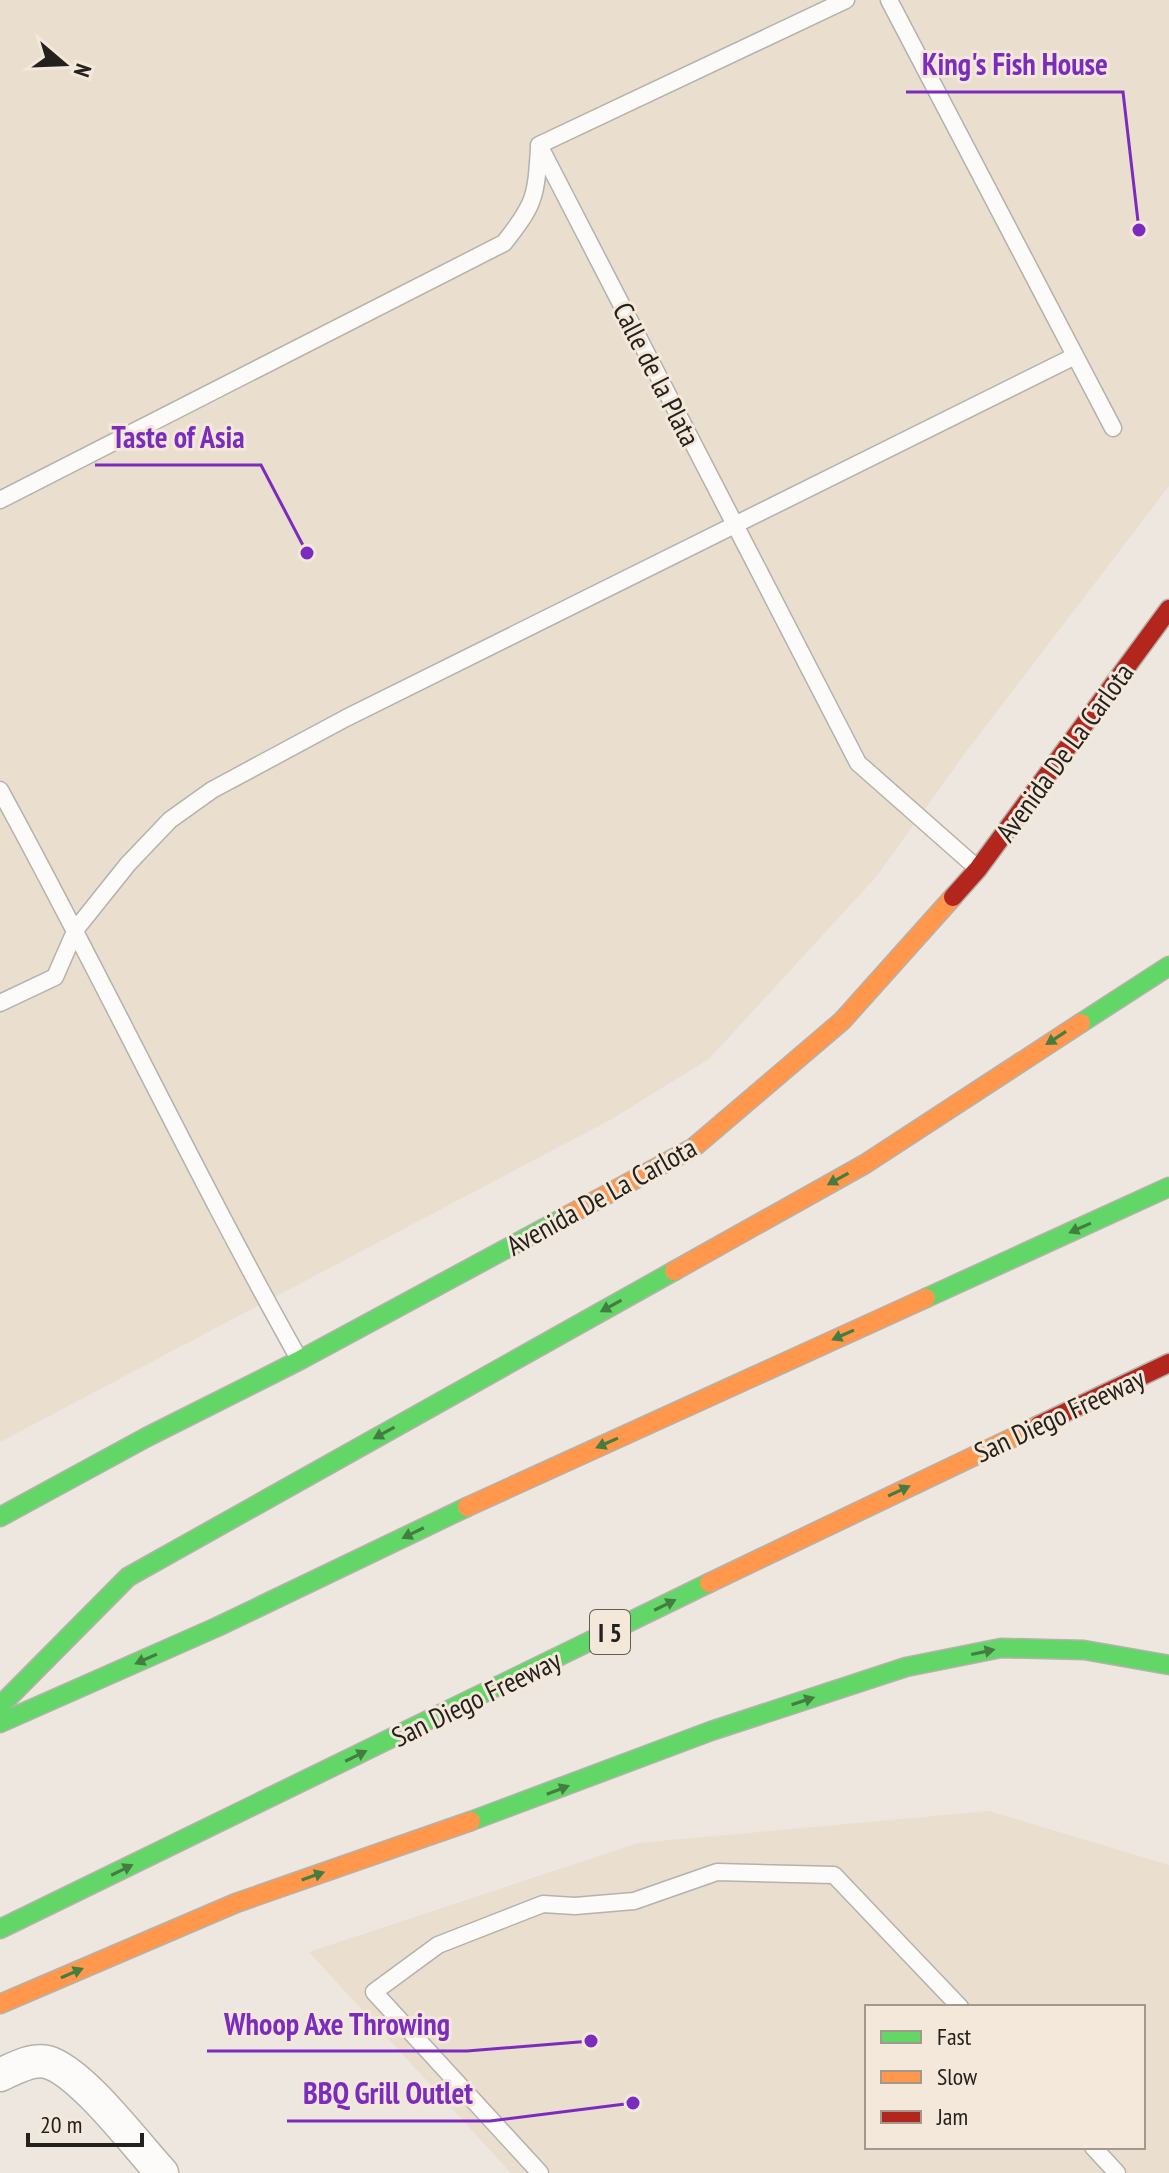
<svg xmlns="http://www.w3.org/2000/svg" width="1169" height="2173" viewBox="0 0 1169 2173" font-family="'PT Sans Narrow',sans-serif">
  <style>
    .built { fill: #eadecf; fill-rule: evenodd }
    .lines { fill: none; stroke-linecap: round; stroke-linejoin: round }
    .lane-casing { stroke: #b5b1ab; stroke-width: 19 }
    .street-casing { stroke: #b5b1ab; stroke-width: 35 }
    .fast-casing { stroke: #b5b1ab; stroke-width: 21 }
    .slow-casing { stroke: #b5b1ab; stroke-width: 21 }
    .jam-casing { stroke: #b5b1ab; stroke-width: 21 }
    .lane { stroke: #fcfbfa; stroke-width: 16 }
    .street { stroke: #fcfbfa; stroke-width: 32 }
    .fast { stroke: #63d668; stroke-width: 18 }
    .slow { stroke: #ff974d; stroke-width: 18 }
    .jam { stroke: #b3261e; stroke-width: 18 }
    .oneway { fill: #447c42 }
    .labels { text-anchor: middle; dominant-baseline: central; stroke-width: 6; stroke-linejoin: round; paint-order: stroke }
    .shield { fill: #f3e8da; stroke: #635d55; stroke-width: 2 }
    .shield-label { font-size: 26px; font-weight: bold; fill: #25211c }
    .street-label { font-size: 28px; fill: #25211c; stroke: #f3e8da }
    .leader { fill: none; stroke: #7b2cbf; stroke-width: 3 }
    .callout-dot { fill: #7b2cbf; stroke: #f3e8da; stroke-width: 3 }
    .callout-label { font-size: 30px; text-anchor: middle; font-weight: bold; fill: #7b2cbf; stroke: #f3e8da; stroke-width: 6; stroke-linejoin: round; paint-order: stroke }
  </style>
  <rect width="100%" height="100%" fill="#ede7e0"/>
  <!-- built -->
  <path class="built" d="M0,0H1169V486L966,752L876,877L709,1059L610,1120L0,1442Z
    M989,1811L1169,1865V2173H511L309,1952L638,1843ZM867,2007H1143V2147H867Z"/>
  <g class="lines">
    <!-- lane casing -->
    <g class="lane-casing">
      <path id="lane" d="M889,0L1113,428
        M539,145L858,763L977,868
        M539,145L846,0
        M0,500L504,243C535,204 536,197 539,148
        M0,790C103,978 194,1172 299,1359
        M0,1003L55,977L76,929L128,864L170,820L212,790L346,718L1075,356
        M1093,2147L1117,2173
        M540,2173L374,1992L438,1945L543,1904L575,1906L634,1901L717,1872L834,1875L960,2007"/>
    </g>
    <!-- street casing -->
    <g class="street-casing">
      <path id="street" d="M0,2075C13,2069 32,2058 47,2062C81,2071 136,2145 162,2173"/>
    </g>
    <!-- fast casing -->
    <g class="fast-casing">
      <path id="fast" d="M1081,1023L1169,966
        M926,1298L1169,1187
        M0,1517L147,1437L300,1360L565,1217
        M0,1706L128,1577L674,1271
        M0,1723L217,1627L467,1507
        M471,1821L711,1731L906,1667L1001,1648L1084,1650L1169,1665
        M0,1929L709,1583"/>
    </g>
    <!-- slow casing -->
    <g class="slow-casing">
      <path id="slow" d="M565,1217L693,1148L842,1021L953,897
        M674,1271L865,1164L1081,1023
        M467,1507L926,1298
        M709,1583L1039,1425
        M0,2004L236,1903L471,1821"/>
    </g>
    <!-- jam casing -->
    <g class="jam-casing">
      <path id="jam" d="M953,897L978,869L1169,609
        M1039,1425L1169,1363"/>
    </g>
    <!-- lane -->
    <use href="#lane" class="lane"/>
    <!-- street -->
    <use href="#street" class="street"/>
    <!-- fast -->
    <use href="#fast" class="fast"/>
    <!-- slow -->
    <use href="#slow" class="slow"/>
    <!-- jam -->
    <use href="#jam" class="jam"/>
  </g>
  <!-- one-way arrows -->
  <defs><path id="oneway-solid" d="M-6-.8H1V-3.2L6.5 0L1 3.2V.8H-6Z" transform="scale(2)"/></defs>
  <g class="oneway">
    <use href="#oneway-solid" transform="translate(1056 1038) rotate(147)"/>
    <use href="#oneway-solid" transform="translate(838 1179) rotate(151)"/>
    <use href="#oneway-solid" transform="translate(1080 1228) rotate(156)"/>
    <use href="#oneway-solid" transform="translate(611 1306) rotate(151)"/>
    <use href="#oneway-solid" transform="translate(843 1335) rotate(156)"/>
    <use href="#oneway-solid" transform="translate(384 1433) rotate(151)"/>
    <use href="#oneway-solid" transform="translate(607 1443) rotate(156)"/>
    <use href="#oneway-solid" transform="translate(899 1491) rotate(-25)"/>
    <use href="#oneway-solid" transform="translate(413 1533) rotate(154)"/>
    <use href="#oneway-solid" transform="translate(665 1605) rotate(-26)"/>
    <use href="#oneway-solid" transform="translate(983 1652) rotate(-12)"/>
    <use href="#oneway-solid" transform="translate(146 1659) rotate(156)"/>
    <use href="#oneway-solid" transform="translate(803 1701) rotate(-18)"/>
    <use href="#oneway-solid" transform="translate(356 1756) rotate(-26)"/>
    <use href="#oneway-solid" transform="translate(558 1790) rotate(-21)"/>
    <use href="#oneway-solid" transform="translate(122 1870) rotate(-26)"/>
    <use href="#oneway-solid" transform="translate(313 1876) rotate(-19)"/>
    <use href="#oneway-solid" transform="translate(72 1973) rotate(-23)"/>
  </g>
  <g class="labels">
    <!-- shield labels -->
    <rect class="shield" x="590" y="1610" width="40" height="44" rx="6"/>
    <g class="shield-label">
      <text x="610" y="1632">I 5</text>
    </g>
    <!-- street labels -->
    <g class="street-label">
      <text transform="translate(657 374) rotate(63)">Calle de la Plata</text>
      <text transform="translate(1064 752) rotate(-54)">Avenida De La Carlota</text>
      <text transform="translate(601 1196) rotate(-29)">Avenida De La Carlota</text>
      <text transform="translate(1059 1415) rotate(-25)">San Diego Freeway</text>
      <text transform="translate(476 1698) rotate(-26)">San Diego Freeway</text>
    </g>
  </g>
  <!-- callouts -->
  <path class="leader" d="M1139 230L1123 92H906M307 553L261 465H95M591 2041L467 2051H207M633 2103L490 2121H287"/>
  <g class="callout-dot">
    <circle cx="1139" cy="230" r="8"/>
    <circle cx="307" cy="553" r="8"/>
    <circle cx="591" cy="2041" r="8"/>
    <circle cx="633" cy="2103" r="8"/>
  </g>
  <g class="callout-label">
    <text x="1015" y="75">King's Fish House</text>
    <text x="178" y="448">Taste of Asia</text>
    <text x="337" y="2035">Whoop Axe Throwing</text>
    <text x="388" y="2104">BBQ Grill Outlet</text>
  </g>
  <!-- legend -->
  <rect x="865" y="2005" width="280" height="144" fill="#f3e8da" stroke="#a1988e" stroke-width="2"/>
  <rect x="881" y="2031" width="40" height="12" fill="#63d668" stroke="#a1988e" stroke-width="2"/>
  <text x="937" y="2045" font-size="24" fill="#25211c">Fast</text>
  <rect x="881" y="2071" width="40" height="12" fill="#ff974d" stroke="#a1988e" stroke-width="2"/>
  <text x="937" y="2085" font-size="24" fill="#25211c">Slow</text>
  <rect x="881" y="2111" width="40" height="12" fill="#b3261e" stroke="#a1988e" stroke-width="2"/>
  <text x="937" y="2125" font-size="24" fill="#25211c">Jam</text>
  <!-- north arrow -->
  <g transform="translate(64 64) rotate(109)" stroke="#f3e8da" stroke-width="6" paint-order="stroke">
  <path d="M0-6L14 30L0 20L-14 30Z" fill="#25211c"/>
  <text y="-12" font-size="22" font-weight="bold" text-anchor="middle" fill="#25211c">N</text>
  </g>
  <!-- scale -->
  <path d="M28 2133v12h114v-12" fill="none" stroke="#25211c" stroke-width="4"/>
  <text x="40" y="2133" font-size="24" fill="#25211c" stroke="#f3e8da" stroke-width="6" paint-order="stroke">20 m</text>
</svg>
